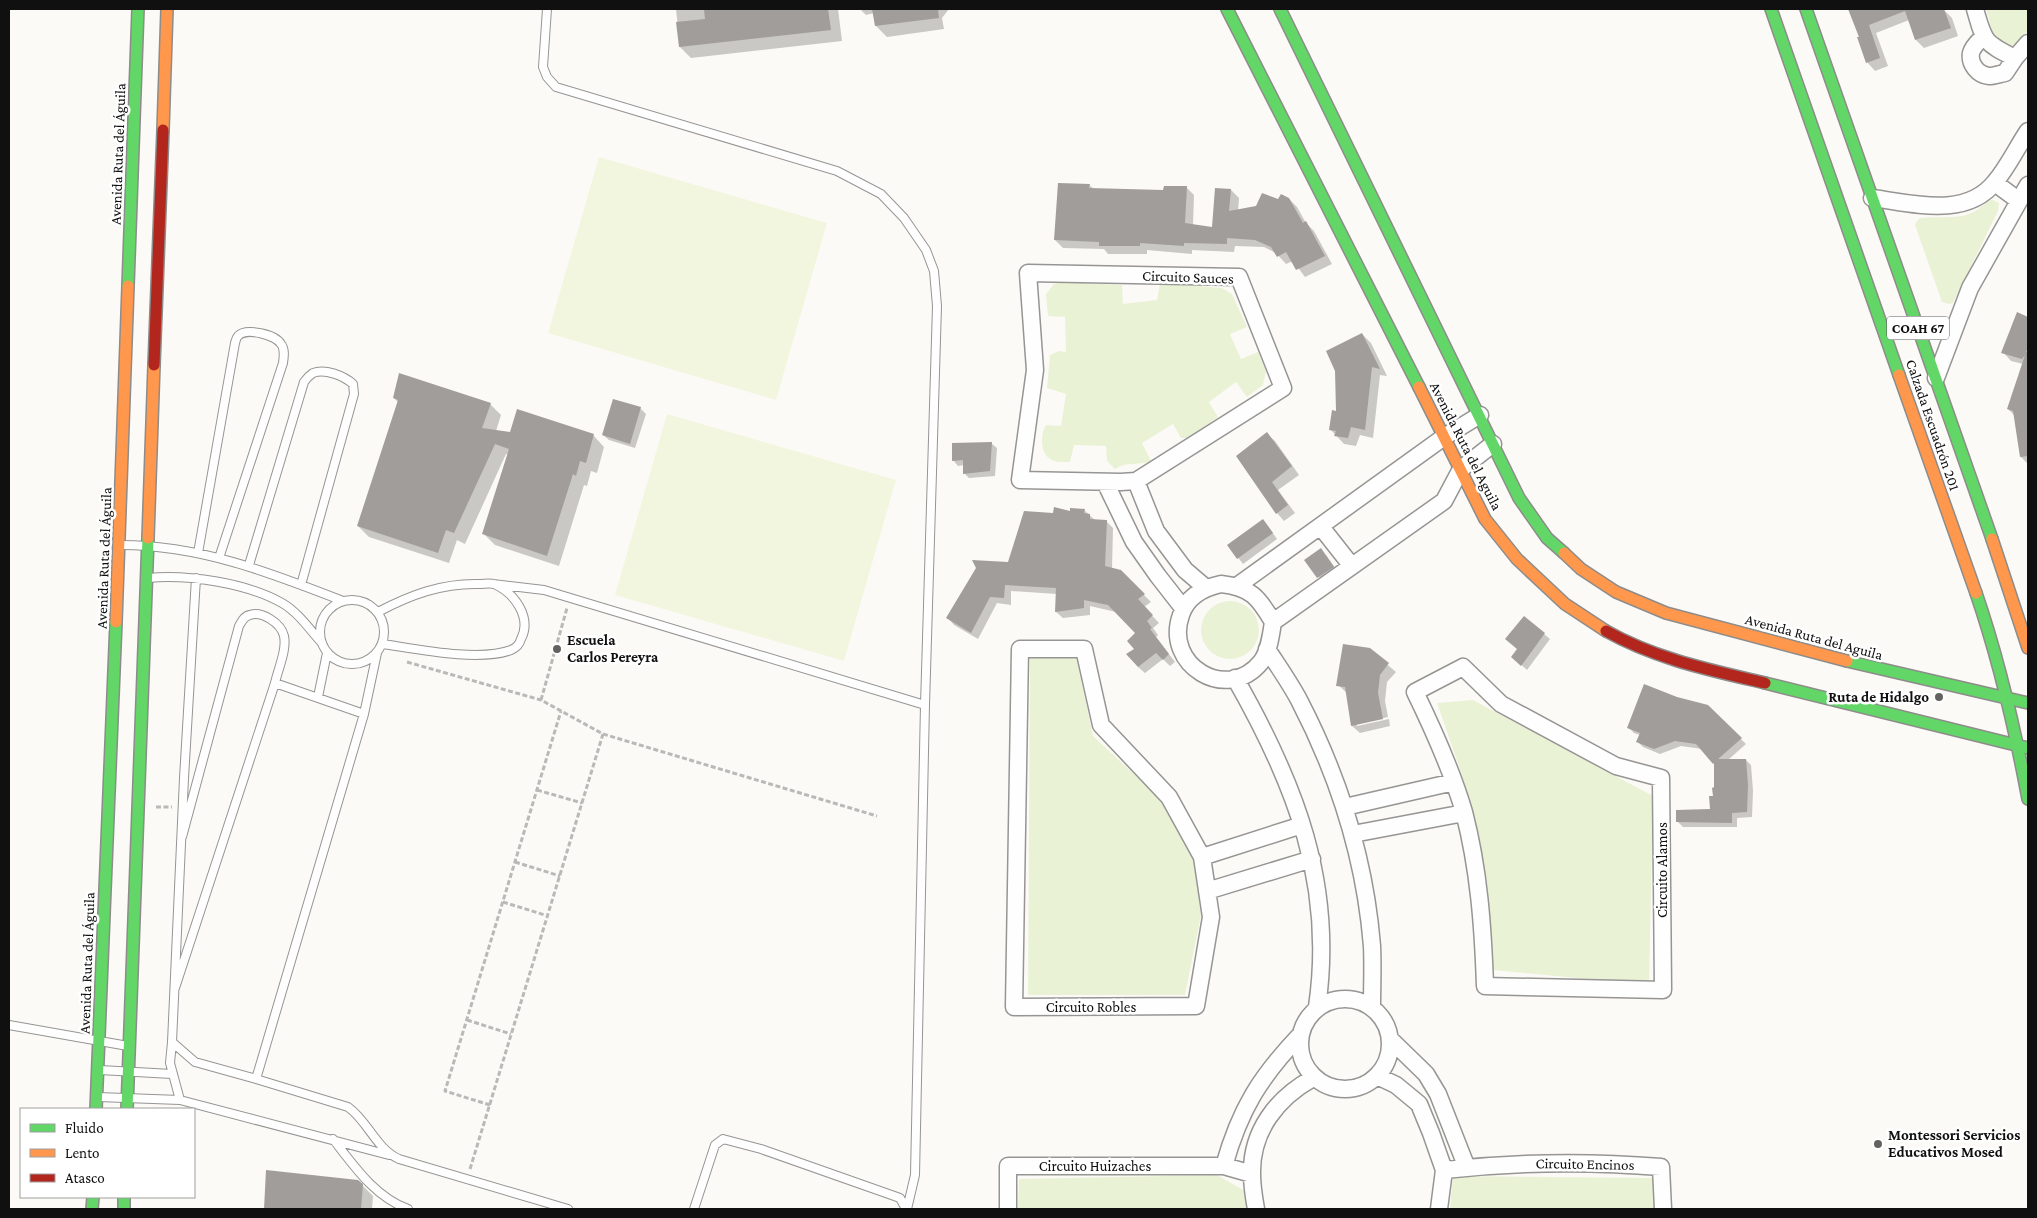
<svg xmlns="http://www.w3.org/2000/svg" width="2037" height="1218" viewBox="0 0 2037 1218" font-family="'Crimson Pro',serif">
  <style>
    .green { fill: #eaf2d6 }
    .pitch { fill: #f3f6df }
    .shadow { fill: #0003 }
    .building { fill: #a09d9b }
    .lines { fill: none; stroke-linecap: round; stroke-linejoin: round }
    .lane-casing { stroke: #969594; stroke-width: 10 }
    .street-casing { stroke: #969594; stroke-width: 19 }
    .fast-casing { stroke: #8d8c8a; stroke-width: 14 }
    .slow-casing { stroke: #8d8c8a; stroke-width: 14 }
    .jam-casing { stroke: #8d8c8a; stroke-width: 14 }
    .path { stroke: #b9b9b8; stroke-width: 3; stroke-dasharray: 5 2.5; stroke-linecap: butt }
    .lane { stroke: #fffefe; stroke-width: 8 }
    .street { stroke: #fffefe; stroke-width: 16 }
    .fast { stroke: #63d668; stroke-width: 11 }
    .slow { stroke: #ff974d; stroke-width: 11 }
    .jam { stroke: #b3261e; stroke-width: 11 }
    .poi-dot { fill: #636260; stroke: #fff; stroke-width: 2 }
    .labels { text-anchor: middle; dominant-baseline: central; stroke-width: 5; stroke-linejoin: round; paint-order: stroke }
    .shield { fill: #fff; stroke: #585858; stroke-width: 1 }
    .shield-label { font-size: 14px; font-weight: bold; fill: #101010 }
    .street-label { font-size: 15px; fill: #101010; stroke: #fff }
    .poi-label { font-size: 15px; font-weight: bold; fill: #101010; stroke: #fff; text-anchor: start }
  </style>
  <rect width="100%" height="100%" fill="#fcfaf6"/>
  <!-- green -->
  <path class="green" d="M1986,9H2028V30C2014,45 2015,50 1995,41Z
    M1990,200H1993L1999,203L1998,211L1953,303L1949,304L1942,302L1915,225C1916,223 1917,220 1919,219C1923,216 1953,218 1962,216C1973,214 1981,207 1990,200Z
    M1063,282L1122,285L1123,304L1157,300L1160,283L1222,288L1232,294L1247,327L1230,334L1241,359L1258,352L1266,371L1263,385L1247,397L1236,382L1209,402L1218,417L1189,438H1181L1173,424L1142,443L1151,461C1139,466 1127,461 1115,469L1107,461L1106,446L1074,445L1070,462C1063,462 1055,463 1050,459C1040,453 1040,434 1046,425L1061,426L1066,394L1047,388L1050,355L1059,351L1066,352L1065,317L1048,316L1046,294L1054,284Z
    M1201 630a29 29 0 1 1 58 0a29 29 0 1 1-58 0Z
    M1030,657H1076L1093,736L1163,801L1193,858L1201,915L1185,995H1028Z
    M1473,700L1653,796L1649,985L1493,970L1473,817L1462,775L1437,703Z
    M1217,1175L1245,1191L1247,1209H1018L1019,1179Z
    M1453,1176L1654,1178L1655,1209H1450Z"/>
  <!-- pitch -->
  <path class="pitch" d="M599,157L827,223L776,400L548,333Z
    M667,414L896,480L844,661L615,595Z"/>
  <!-- shadow -->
  <path class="shadow" d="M676,9H838L842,41L691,58L680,47Z
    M860,9H949L942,18L944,29L887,37L876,26L874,13L866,15Z
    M1856,9L1944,10L1952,18L1958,36L1924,48L1916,40L1909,20L1876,33L1888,66L1875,71L1867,62L1861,38L1850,10Z
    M1089,185L1094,189L1164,191L1186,187L1194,195L1193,225L1214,229L1231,190L1239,198L1238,211L1289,199L1297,207L1306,223L1314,231L1332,264L1305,277L1293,261L1286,264L1276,253L1264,247L1235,246L1234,252L1192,250V254L1147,250V254H1108L1104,249L1063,248L1055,240Z
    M2018,314L2028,319V464L2021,457L2015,416L2008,409L2023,364L2011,361L2003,352Z
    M1362,334L1371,343L1387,376L1380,375L1373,438L1360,435L1356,446L1344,444L1330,429L1337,413Z
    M394,398L490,404L501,415L496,431L511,434L593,435L604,447L597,473L591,471L587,486L584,485L559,566L495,545L484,534L509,455L506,454L465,544L457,540L449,563L369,537L358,526L399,403Z
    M640,408L646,414L635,448L609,440L603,435Z
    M1267,434L1275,441L1299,475L1278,490L1295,513L1284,521L1277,513L1238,456Z
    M991,443L997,448L995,476L969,478L964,473V465L958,466L953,460Z
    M1084,510L1096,521H1106L1113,528L1112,569L1120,571L1151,602L1144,607L1159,623L1153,628L1158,635L1156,637L1175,662L1170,666L1163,659L1145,673L1138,667L1136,649L1137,633L1116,612L1090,606V615L1063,618L1056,612L1057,594L1011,591V605L997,603L978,639L954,625L948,618L1009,563L1054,515Z
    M1268,526L1277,539L1243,564L1229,546Z
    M1326,555L1338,572L1324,583L1306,561Z
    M1544,634L1550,639L1527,670L1518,662V649Z
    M1369,649L1396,672L1387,682L1385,701L1388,717L1357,724V726L1389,719L1390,726L1360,733L1352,726L1347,693L1338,685Z
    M1677,698L1707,706L1746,744L1728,760H1746L1751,765L1753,791L1752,817L1737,818V827H1683L1677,821L1711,810L1714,797L1716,764L1702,749L1681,746L1660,754L1643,747L1638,742L1640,735L1634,733L1629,728Z
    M267,1171L358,1181L373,1196L372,1209H265Z"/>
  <!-- building -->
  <path class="building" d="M704,9H828L831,30L679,47L676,22L705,19Z
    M872,9H938L939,18L875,26Z
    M1848,9H1944L1951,28L1915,40L1905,11L1869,25L1880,58L1866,63L1857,37H1859Z
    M1058,183L1090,184L1089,188L1163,190L1164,186H1187L1185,223L1212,227L1215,188L1231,189L1229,211L1256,206L1262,193L1278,199L1281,194L1289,198L1303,223L1306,221L1325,256L1296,270L1286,252L1277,257L1271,247L1255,240L1227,238V244L1184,243V246L1140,243V246H1099V242L1054,240Z
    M2017,312L2028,317V348L2026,352H2028V456L2020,457L2013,411L2007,409L2025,355L2022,359L2001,353Z
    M1362,333L1380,369L1372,367L1365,430L1351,427L1348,438L1334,436L1336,431L1329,430L1332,410L1336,411L1335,371L1326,351Z
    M399,373L491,403L482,428L510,432L517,409L594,434L586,463L580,461L576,476L573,474L547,556L482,534L509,449L495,444L454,533L446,530L438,553L357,526L398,400L393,398Z
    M613,399L641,407L630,444L602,435Z
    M1267,432L1292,466L1272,482L1288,505L1276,514L1236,456Z
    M992,442L990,471L963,474V460L952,461V443Z
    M1054,507L1070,511V508L1085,509L1084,513L1090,514V519L1107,520L1105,566L1121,570L1145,594L1138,599L1153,615L1147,621L1152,628L1150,629L1169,654L1163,660L1156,653L1138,667L1126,654L1134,649L1127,641L1135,633L1108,605L1084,600V608L1055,612L1056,588L1005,585L1004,598L990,597L971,633L946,618L976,568L972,560L1008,562L1024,511L1053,513Z
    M1263,519L1273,533L1237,559L1227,545Z
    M1321,548L1334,567L1317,578L1304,560Z
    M1524,616L1545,633L1521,666L1511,657L1517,649L1505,639Z
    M1343,644L1370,648L1389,663L1380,675L1378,693L1383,719L1351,726L1345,687L1336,686Z
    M1644,684L1677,697L1708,705L1742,738L1718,759H1746L1748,785L1747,812L1732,813V823L1676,822V810L1710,809L1709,796H1713L1712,788L1714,787V763L1713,764L1696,744L1675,741L1654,749L1636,742L1640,733L1627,728Z
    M266,1170L358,1180L363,1184L361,1209H264Z"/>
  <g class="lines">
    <!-- lane casing -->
    <g class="lane-casing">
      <path id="lane" d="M547,9L543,67L547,77L556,87L837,171L881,194L904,218L926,250L934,271L937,306L925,705
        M121,545C200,545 271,573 343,601
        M198,553L235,343C236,340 236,338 238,336C246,327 276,335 281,344C285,349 284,356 283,363L219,558
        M249,565L304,382C306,379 310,375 313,373C325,368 344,376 353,384L354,394L301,585
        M148,578C187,574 247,583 282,603C298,612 310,630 322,643
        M196,578L184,778L172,1042L195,1062L256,1079
        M493,584L544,590L925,705L915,1175L907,1209
        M320 632a32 32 0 1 1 64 0a32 32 0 1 1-64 0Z
        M378,612C410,595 442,583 479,584C484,584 490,583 494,584C515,593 532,618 521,639C519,645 517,647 511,650C479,662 417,649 383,644
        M377,653L364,714L256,1079L348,1107C368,1121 376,1149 399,1159L568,1209
        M275,683L364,714
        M318,697L327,653
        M175,988L275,683C278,669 287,650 284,636C281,623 262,611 250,615C244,616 242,621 239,626L182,837
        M9,1025L128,1046
        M172,1042L170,1063L180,1100
        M100,1070L172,1074
        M98,1097L180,1100L389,1155
        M333,1139C354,1166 375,1197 408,1209
        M694,1209L715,1145L723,1139L761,1149L900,1198L906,1209"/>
    </g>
    <!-- street casing -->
    <g class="street-casing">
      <path id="street" d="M1975,9C1984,41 1984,43 2015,58L2028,43
        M1983,37C1978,42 1973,46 1971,53C1969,64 1978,75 1989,76C1994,76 1999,74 2005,73L2015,58
        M1995,183L2018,200
        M1872,198C1912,203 1966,219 1995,182C2008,167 2017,147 2028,131
        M1028,273L1239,277L1283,388L1136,481L1121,482L1020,480L1035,370Z
        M1936,378L1970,288L2028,185
        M1136,481L1156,531L1185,570L1206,588
        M1105,482L1134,542L1158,576L1183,608
        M1321,527L1351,565
        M1221,584C1251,587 1259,598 1273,622C1271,635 1269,652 1261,662C1227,704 1163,665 1181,615C1187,596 1203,588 1221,584Z
        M1237,586L1444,437L1480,415
        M1273,622L1444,501L1461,469L1493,444
        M1020,649H1084L1101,725L1169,797L1202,857L1211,917L1196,1006L1014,1007Z
        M1267,649C1278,666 1290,683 1299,700C1339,777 1365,859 1372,946C1373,966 1372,987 1372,1007
        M1463,667L1501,704L1616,766L1661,778L1663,990L1485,986C1483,927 1479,870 1464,812C1452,771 1434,731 1415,692Z
        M1235,678C1295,783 1335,884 1317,1007
        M1345,807L1454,782
        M1353,834L1464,813
        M1202,857L1302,825
        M1207,891L1312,859
        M1300 1044a45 45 0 1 1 90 0a45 45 0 1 1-90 0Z
        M1390,1039L1426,1074L1438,1094L1467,1168
        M1377,1076L1396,1085L1419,1104L1431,1133L1444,1170L1439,1209
        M1224,1166C1240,1109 1260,1077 1301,1034
        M1444,1170C1516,1162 1588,1161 1661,1167L1663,1209
        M1008,1209V1166H1224L1252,1174
        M1256,1209C1254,1198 1252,1186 1252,1174C1251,1131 1277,1098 1313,1078"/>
    </g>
    <!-- fast casing -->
    <g class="fast-casing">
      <path id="fast" d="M1227,9L1419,387
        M1280,9L1519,498L1547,538L1564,553
        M1771,9L1899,375
        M1806,9L1992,539
        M128,286L138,9
        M1976,593C1999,660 2015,729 2028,799
        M1847,661L2028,703
        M1765,683L2028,748
        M96,1109L116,622
        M127,1109L148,538
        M124,1197V1209
        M92,1209L93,1197"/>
    </g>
    <!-- slow casing -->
    <g class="slow-casing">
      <path id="slow" d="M163,130L167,9
        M1899,375L1976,593
        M1419,387L1485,519L1517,559L1565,604L1606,631
        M148,538L154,365
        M1992,539L2028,648
        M1564,553L1581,569L1616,592L1666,613L1847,661
        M116,622L128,286"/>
    </g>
    <!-- jam casing -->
    <g class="jam-casing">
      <path id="jam" d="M154,365L163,130
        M1606,631C1656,659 1710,670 1765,683"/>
    </g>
    <!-- path -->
    <path class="path" d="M407,662L541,700L603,734L877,816
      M541,700L567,608
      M537,790L582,803
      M156,807H172
      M515,862L560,876
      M503,902L548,916
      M467,1020L511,1034
      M490,1105L445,1091L561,711
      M470,1169L603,734"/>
    <!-- lane -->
    <use href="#lane" class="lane"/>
    <!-- street -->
    <use href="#street" class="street"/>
    <!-- fast -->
    <use href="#fast" class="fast"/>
    <!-- slow -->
    <use href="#slow" class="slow"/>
    <!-- jam -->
    <use href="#jam" class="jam"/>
  </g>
  <!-- markers -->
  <g class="poi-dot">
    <circle cx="557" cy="649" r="5"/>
    <circle cx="1939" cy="697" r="5"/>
    <circle cx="1878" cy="1144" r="5"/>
  </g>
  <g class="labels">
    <!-- shield labels -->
    <rect class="shield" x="1887" y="316.5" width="62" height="23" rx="4"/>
    <g class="shield-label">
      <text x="1918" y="328">COAH 67</text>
    </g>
    <!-- street labels -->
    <g class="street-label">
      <text transform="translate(118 154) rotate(-88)">Avenida Ruta del Águila</text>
      <text transform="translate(1188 277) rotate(2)">Circuito Sauces</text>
      <text transform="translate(1933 425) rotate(71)">Calzada Escuadrón 201</text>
      <text transform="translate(1466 446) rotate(63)">Avenida Ruta del Aguila</text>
      <text transform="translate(104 558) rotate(-88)">Avenida Ruta del Águila</text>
      <text transform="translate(1814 637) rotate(15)">Avenida Ruta del Aguila</text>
      <text transform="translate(1662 870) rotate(-90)">Circuito Alamos</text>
      <text transform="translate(87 963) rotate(-88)">Avenida Ruta del Águila</text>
      <text x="1091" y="1007">Circuito Robles</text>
      <text transform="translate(1585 1164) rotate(1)">Circuito Encinos</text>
      <text x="1095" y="1166">Circuito Huizaches</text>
    </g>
    <!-- poi labels -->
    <g class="poi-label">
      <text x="567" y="640">Escuela<tspan x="567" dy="17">Carlos Pereyra</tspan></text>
      <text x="1929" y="697" text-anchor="end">Ruta de Hidalgo</text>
      <text x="1888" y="1135">Montessori Servicios<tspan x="1888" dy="17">Educativos Mosed</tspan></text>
    </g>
  </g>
  <!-- border -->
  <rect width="2037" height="1218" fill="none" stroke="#101010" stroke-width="20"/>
  <!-- legend -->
  <rect x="20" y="1108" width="175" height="90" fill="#ffffff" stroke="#9f9f9f"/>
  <rect x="30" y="1124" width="25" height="8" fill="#63d668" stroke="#9f9f9f"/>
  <text x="65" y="1133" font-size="15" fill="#101010">Fluido</text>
  <rect x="30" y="1149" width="25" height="8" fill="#ff974d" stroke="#9f9f9f"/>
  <text x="65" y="1158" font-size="15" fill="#101010">Lento</text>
  <rect x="30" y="1174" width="25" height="8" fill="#b3261e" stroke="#9f9f9f"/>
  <text x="65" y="1183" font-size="15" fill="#101010">Atasco</text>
</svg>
